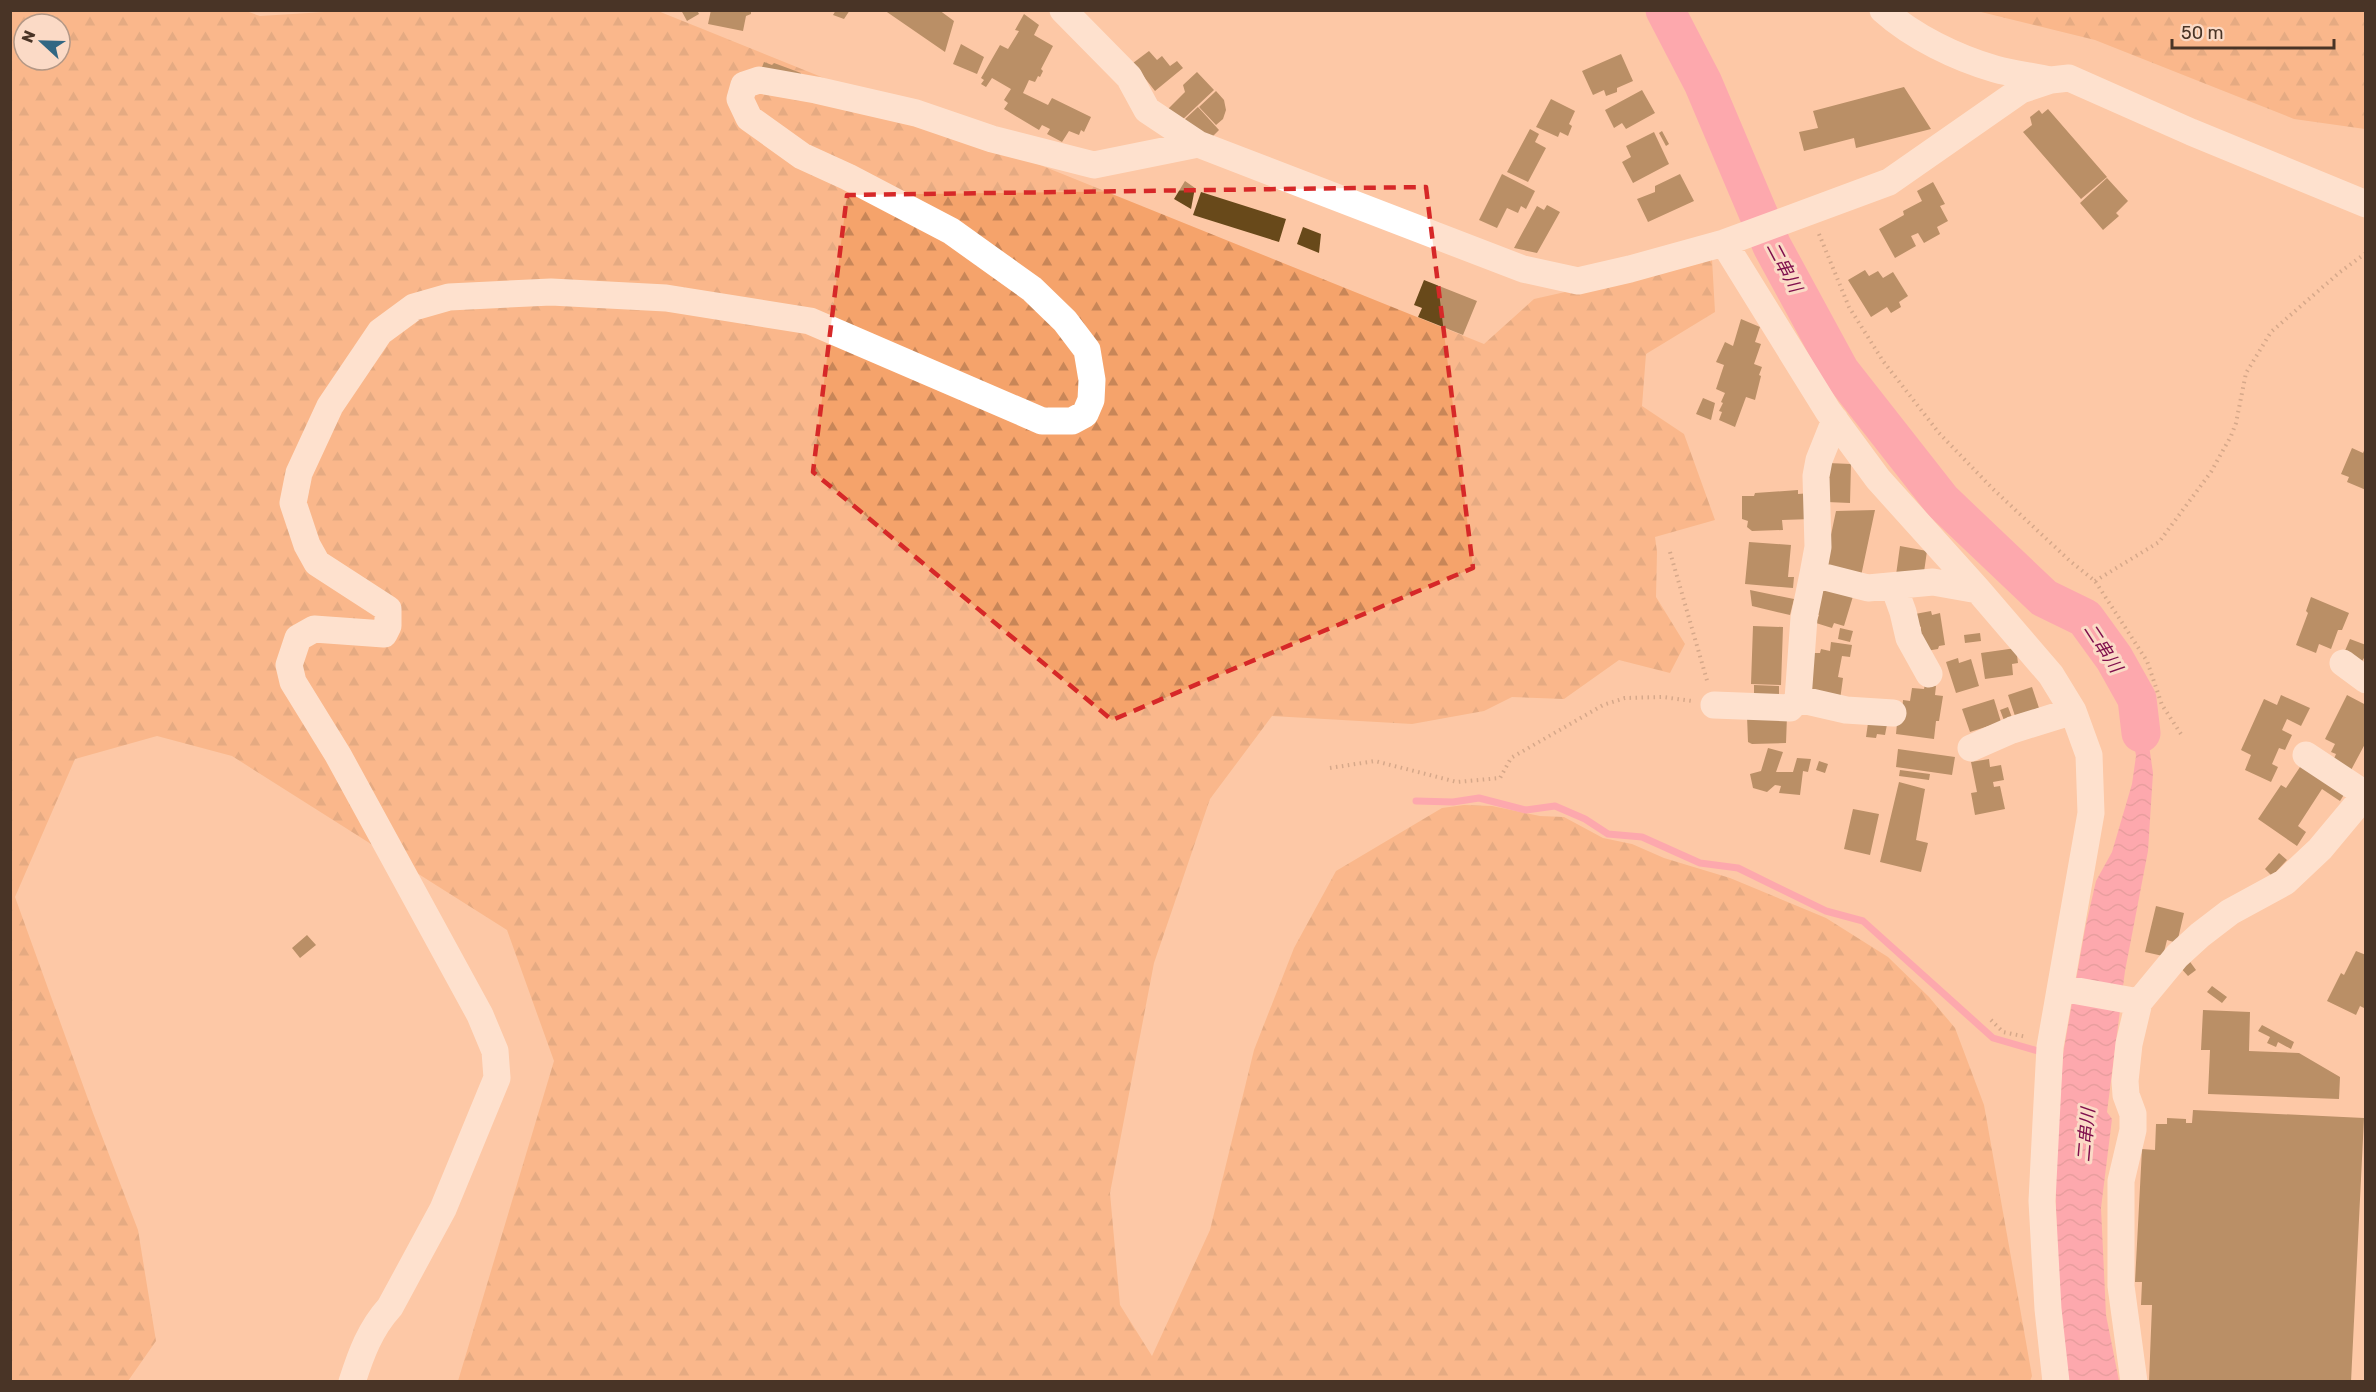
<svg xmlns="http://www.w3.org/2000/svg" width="2376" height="1392" viewBox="0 0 2376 1392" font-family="Rubik,'Noto Sans JP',sans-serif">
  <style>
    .forest { fill: url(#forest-firs); fill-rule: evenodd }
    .water { fill: url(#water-waves) }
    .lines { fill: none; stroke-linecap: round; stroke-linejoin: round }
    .stream { stroke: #fd81b7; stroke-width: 7 }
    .river { stroke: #fd81b7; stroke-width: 39 }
    .building { fill: #68491a }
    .path { stroke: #a68068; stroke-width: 4; stroke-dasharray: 1.5 4.5; stroke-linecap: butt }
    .minor { stroke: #fff; stroke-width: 27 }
    .marked { fill: none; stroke: #d62828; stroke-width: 4.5; stroke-dasharray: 12 8; stroke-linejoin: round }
    .labels { text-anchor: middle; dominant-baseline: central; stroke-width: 6; stroke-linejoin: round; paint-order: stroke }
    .water-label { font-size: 18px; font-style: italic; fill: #80104d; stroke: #fbdac6 }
  </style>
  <defs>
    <pattern id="forest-firs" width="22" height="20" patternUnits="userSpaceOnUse" patternTransform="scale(1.5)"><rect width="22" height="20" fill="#f5a36b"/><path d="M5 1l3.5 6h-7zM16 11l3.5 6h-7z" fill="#c88658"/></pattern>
    <pattern id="water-waves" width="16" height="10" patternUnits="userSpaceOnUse" patternTransform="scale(1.5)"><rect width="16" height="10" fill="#fd81b7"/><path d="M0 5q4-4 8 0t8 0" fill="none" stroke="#cf6a95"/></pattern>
  </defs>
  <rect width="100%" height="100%" fill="#fdc8a6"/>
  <!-- forest -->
  <path class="forest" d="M243,10L260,16L356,10L658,11L1484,344L1534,299L1712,259L1715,312L1646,354L1642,406L1684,434L1715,520L1655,537L1657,552L1656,597L1685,644L1670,673L1619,660L1564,699L1512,697L1484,711L1412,724L1272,716L1210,799L1154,963L1110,1193L1120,1305L1152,1356L1210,1230L1254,1050L1294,948L1336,871L1442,808L1464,805L1492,806L1540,816L1564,817L1603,838L1632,844L1664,858L1730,878L1826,918L1888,957L1929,997L1955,1028L1984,1105L2032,1376L2030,1381H458L554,1061L507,930L232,756L157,736L75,759L15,897L93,1113L138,1230L156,1341L128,1381H11L10,11ZM24,24H60V60H24Z
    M1977,11H2365V129L2294,119L2095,40Z"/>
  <!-- water -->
  <path class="water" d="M2132,681L2148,719L2146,724L2153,773L2148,851L2125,971L2107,1112L2112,1119L2101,1208L2106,1315L2119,1381L2067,1382L2059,1304L2055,1177L2063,1054L2085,929L2096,881L2112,852L2132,784L2136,756L2132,730L2119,684Z"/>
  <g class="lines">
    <!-- stream -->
    <path class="stream" d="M1416,801L1453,802L1479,798L1526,810L1555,806L1585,819L1608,834L1642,837L1700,863L1738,868L1826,911L1863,921L1993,1038L2038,1051"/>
    <!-- river -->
    <path class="river" d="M1665,10L1703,83L1772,246L1840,371L1942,501L2044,598L2085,618L2114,658L2137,699L2141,733"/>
  </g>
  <!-- building -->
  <path class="building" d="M681,10H697L699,14L687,21Z
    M711,10H751V14L746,16L743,31L708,24Z
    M836,10H850L844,19L833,15Z
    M884,10H939L954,21L945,52Z
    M1024,14L1039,25L1034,35L1053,46L1041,69L1043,71L1040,77L1038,76L1035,82L1029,80L1023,93L1048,105L1052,98L1091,117L1084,132L1081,130L1079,135L1069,131L1062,142L1047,134L1050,129L1042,125L1039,130L1004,109L1008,103L1004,100L1011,89L992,78L986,87L981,84L984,80L981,78L1000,45L1008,49L1019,31L1015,30Z
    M961,44L984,57L977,74L953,64Z
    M1149,51L1157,60L1162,56L1170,66L1177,61L1183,68L1155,91L1133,63Z
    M1621,54L1633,81L1617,88V92L1606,96L1604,90L1593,95L1582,71Z
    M764,62L772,65L774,63L801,73L795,87L761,70Z
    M1197,72L1214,90L1180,122L1168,109L1185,92L1183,85Z
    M1904,87L1931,129L1856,148L1854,138L1804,151L1799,132L1818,128L1813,111Z
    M1642,90L1655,113L1626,129L1622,123L1614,128L1605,110Z
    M1216,91L1224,100L1226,110L1223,119L1216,125L1199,107Z
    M1551,99L1575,111L1569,124L1572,126L1568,136L1560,132L1558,137L1536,127Z
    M1198,107L1219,130L1208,141L1183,121Z
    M2048,109L2107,177L2081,199L2023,132L2032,125L2030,117L2039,110L2042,114Z
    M1530,129L1539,134L1535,142L1546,148L1528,182L1507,172Z
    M1662,131L1669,144L1666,146L1659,133Z
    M1654,132L1669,164L1633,183L1622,162L1631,157L1626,146Z
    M1502,174L1535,191L1526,209L1521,206L1518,213L1507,208L1497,228L1479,220Z
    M1680,174L1694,201L1648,222L1637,199L1655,192V186Z
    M2107,178L2128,201L2116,213L2119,216L2103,230L2080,203Z
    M1185,181L1195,188L1191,209L1174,199Z
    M1933,182L1945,204L1940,206L1948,221L1937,227L1940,234L1924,243L1918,233L1911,236L1916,246L1895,258L1879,229L1904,215L1903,211L1922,201L1917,191Z
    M1201,192L1286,219L1279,242L1193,215Z
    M1547,205L1560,212L1537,253L1514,248L1537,206L1544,210Z
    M1303,227L1321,234L1319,253L1297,244Z
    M1865,270L1869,276L1878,271L1883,278L1893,272L1908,296L1899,302L1901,307L1891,313L1887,307L1871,317L1848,280Z
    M1424,280L1477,301L1463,335L1418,317L1422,308L1414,305Z
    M1741,319L1760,327L1755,342L1761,344L1754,364L1762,367L1759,375L1761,376L1755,400L1746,397L1735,427L1719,420L1722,412L1719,411L1723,403L1721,402L1725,393L1716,389L1724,365L1716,362L1725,342L1733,346Z
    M1703,398L1715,403L1711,420L1696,414Z
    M2366,446V490L2347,482L2349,477L2341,474L2352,448L2363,453Z
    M1828,463L1851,464L1850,503L1827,502Z
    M1798,490V494L1811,493L1812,519L1782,520L1783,530L1752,531L1747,527L1748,521L1742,519V496H1754L1755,493Z
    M1875,510L1861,576L1824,568L1836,511Z
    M1749,542L1791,545L1788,577H1794L1793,588L1745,584Z
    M1900,546L1927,551L1923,579L1896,575Z
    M1822,583L1854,593L1844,626L1834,623L1832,628L1816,623L1819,615L1813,613Z
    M1750,590L1794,599L1790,615L1752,606Z
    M2311,597L2349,613L2342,630H2338L2331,649L2319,644L2316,653L2296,645L2308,613L2306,611Z
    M1931,611L1932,615L1940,613L1945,645L1939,646L1938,649L1920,652L1921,627L1917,625L1915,614Z
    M1753,626L1783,627L1781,685L1751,684Z
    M1840,628L1853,631L1850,642L1838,639Z
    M1980,633L1981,641L1965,643L1964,635Z
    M2350,639L2366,645V655L2362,661L2344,653Z
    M1831,642L1852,645L1850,657L1842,656L1838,677L1843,678L1840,700L1808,691L1814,653H1820L1821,649L1830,651Z
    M2016,648L2018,663L2012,664L2013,675L1985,679L1981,653Z
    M1958,658L1959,663L1971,659L1979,686L1956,693L1946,662Z
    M1925,684L1936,686L1935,695L1943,696L1939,721H1936L1934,739L1896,734L1898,713H1902L1903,700L1910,701L1912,688L1924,689Z
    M1754,685L1779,686V703H1754Z
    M2032,687L2039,708L2015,716L2008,695Z
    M2281,695L2310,708L2301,726L2287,719L2282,730L2292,735L2285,750L2279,748L2272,764L2278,767L2271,782L2245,770L2251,755L2241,750L2264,699L2277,705Z
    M2347,695L2366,705V742L2350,772L2332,763L2336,754L2331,752L2335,744L2325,739Z
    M1994,699L2001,722L1970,732L1962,709Z
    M2008,707L2013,720L2005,723L2000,710Z
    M1747,716H1787L1786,743L1752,744L1748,742Z
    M1869,716L1888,719L1885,735L1877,734L1876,738L1866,737Z
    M1768,748L1783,752L1776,772H1793L1797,758L1811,759L1808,772L1803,771L1800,795L1779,793L1781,786L1775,785L1767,792L1753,788L1750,774L1761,771Z
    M1898,749L1955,757L1952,775L1896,767Z
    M1989,759L1990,767L2001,765L2004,780L1993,782L1994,787L2000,786L2005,809L1975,815L1971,793L1977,792L1971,762Z
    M1819,761L1828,764L1825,773L1816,770Z
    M2302,764L2345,793L2340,801L2322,789L2298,826L2306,832L2297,846L2258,819L2281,785L2286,788Z
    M1900,770L1930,774L1929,780L1899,776Z
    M1899,782L1925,789L1916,840L1928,843L1921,872L1880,862Z
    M1853,809L1879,814L1870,855L1844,849Z
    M2279,853L2287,860L2272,876L2265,869Z
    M2156,906L2184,913L2177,943L2167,940L2163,956L2145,952Z
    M307,935L316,945L300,958L292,948Z
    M2356,951L2366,955V1009L2360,1006L2356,1015L2327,1001L2341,973L2344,975Z
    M2188,959L2196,970L2188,976L2179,966Z
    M2212,986L2227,997L2222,1003L2207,992Z
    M2203,1010L2250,1012L2249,1051L2299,1053L2340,1077L2339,1099L2208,1094L2210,1050H2201Z
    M2262,1025L2294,1042L2291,1049L2278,1042L2276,1047L2267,1043L2270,1037L2258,1031Z
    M2193,1110L2364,1118L2351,1382H2149L2152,1305H2141L2142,1282H2135L2142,1149L2155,1150L2156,1124H2167V1118L2186,1119V1123H2192Z"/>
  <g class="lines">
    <!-- path -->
    <path class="path" d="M1819,234L1849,307L1883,361L1939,433L1993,489L2070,561L2095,581L2147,661L2162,705L2181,734
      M1670,552L1708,684
      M2095,581L2159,542L2211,472L2231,436L2236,423L2246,373L2271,332L2340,272L2366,253
      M1330,768L1375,761L1457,782L1500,778L1511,758L1603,705L1625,698L1663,697L1692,701
      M1991,1020L2003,1032L2027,1037"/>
    <!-- minor -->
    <path class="minor" d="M1063,10L1129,77L1147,110L1198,144L1523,269L1578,281L1630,269L1724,243L1889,182L2021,90L2051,80L2069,78L2191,132L2366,204
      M1883,10C1913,37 1957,58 1995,69C2013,74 2032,76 2050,80
      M1724,243L1828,411L1878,479L1978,590L2051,675L2073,711L2089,755L2091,813L2050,1047L2046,1122L2042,1201L2048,1309L2056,1382
      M1813,574L1818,547L1816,476L1819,460L1835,420
      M1894,587L1903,612L1909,638L1929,674
      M2343,663L2366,680
      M1798,699L1846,710L1893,713
      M1714,705L1790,708L1798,699L1804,618L1813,574L1868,588L1933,582L1978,590
      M1971,748L2012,730L2073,711
      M2306,755L2365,794
      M2061,988L2139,1002
      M352,1382C361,1354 370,1329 390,1307L443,1209L497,1078L495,1051L480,1015L338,755L293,682L289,665L298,638L314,629L384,634L388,626V609L317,563L307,545L293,503L299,473L330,406L380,332L414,307L449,297L551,292L666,298L810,321L1042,421H1072L1085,414L1091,400L1092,380L1087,350L1065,321L1032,289L951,231L848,177L802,156L749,118L740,99L744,85L759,80L816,90L916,113L992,139L1094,165L1198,144
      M2134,1382L2121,1286V1181L2133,1130V1114L2126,1095L2125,1081L2129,1044L2139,1002L2177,956L2200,935L2230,912L2285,882L2320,849L2366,794"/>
  </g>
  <!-- marked area -->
  <path d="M0 0H2376V1392H0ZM1426,187L1473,568L1112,720L813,472L847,195Z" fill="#fdc8a6" fill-opacity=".55" fill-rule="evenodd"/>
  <path class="marked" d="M1426,187L1473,568L1112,720L813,472L847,195Z"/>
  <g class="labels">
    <!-- water labels -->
    <g class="water-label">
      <text transform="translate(1784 267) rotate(62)">二串川</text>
      <text transform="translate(2103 648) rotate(57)">二串川</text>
      <text transform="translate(2086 1135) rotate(-85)">二串川</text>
    </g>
  </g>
  <!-- border -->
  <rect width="2376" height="1392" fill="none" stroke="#493426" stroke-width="24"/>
  <!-- north arrow -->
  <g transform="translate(42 42) rotate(292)"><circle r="28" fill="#fbdac6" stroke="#b49886" stroke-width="1.5"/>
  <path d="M0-4.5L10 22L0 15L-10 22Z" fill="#326783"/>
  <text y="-9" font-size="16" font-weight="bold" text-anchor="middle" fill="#493426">N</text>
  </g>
  <!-- scale -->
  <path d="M2172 39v9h162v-9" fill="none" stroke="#493426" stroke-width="3"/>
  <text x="2181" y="39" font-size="18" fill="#493426" stroke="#fbdac6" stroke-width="4.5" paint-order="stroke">50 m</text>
</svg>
